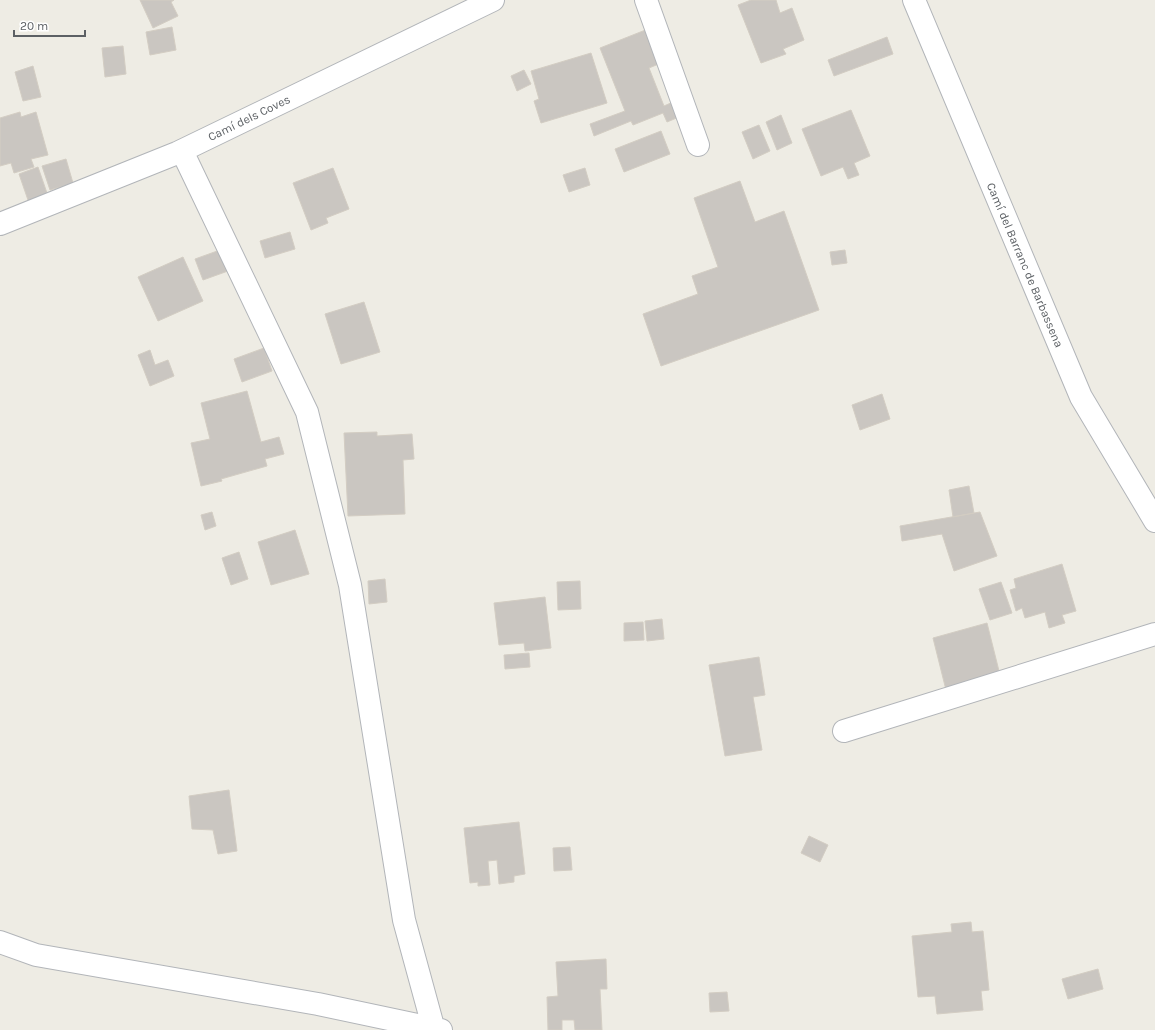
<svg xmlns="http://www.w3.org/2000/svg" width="1155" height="1030" viewBox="0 0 1155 1030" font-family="Karla,sans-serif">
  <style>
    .building { fill: #cac6c1; stroke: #d3cdc3 }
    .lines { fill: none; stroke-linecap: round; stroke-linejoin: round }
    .minor-casing { stroke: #b2b5b9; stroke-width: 24 }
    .minor { stroke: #fff; stroke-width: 22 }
    .labels { text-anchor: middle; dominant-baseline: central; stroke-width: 3; stroke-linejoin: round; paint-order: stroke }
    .street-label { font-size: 12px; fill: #5c6064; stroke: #fff }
  </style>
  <rect width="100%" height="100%" fill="#eeece4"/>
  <!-- building -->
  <path class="building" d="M140,0H174L171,2L178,16L153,28Z
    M751,0H776L780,13L792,8L804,40L783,49L786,54L761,63L738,5Z
    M172,27L176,50L150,55L146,32Z
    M648,29L661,63L649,68L664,106L673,102L679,117L667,122L663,113L633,125L631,121L594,136L590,124L625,111L600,48Z
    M887,37L893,54L834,76L828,60Z
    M123,46L126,74L105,77L102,48Z
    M591,53L607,103L541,123L534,101L539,99L531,71Z
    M33,66L41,97L23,101L15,72Z
    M524,70L531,84L517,91L511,76Z
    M851,110L870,156L854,163L859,175L848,179L843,167L821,176L802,129Z
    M20,112L21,117L36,112L48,155L31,159L34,167L14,173L11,163L0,166V118Z
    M781,115L792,143L777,150L766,122Z
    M759,125L770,151L753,159L742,132Z
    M661,131L670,154L624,172L615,149Z
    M66,159L73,183L50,190L42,166Z
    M38,167L48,196L29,203L19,174Z
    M333,168L349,209L326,218L328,223L311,230L293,183Z
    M585,168L590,185L569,192L563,175Z
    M740,181L755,222L784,211L819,310L661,366L643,314L698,294L692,276L718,267L694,198Z
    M290,232L295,249L265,258L260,241Z
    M220,250L228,271L203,280L195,259Z
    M845,250L847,263L832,265L830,252Z
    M183,257L203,301L158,321L138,277Z
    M364,302L380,352L341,364L325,314Z
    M264,348L272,371L242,382L234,359Z
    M150,350L155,365L168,360L174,376L150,386L138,355Z
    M247,391L261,442L279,437L284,454L265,459L267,466L221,479L222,481L201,486L191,443L210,439L201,403Z
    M882,394L890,419L860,430L852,405Z
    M377,432V436L412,434L414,459L403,460L405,514L348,516L344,433Z
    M969,486L974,513L953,517L949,490Z
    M212,512L216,526L205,530L201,515Z
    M980,512L997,556L954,571L942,534L902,541L900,526Z
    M295,530L309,574L271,585L258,542Z
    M239,552L248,579L231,585L222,558Z
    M1062,564L1076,611L1062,615L1065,623L1049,628L1045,612L1025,618L1022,608L1016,611L1010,590L1016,588L1014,579Z
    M385,579L387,602L369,604L368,581Z
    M580,581L581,609L558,610L557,582Z
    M1001,582L1012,613L990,620L979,589Z
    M545,597L551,648L525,651L524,643L499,645L494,603Z
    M662,619L664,639L647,641L645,621Z
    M643,622L644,640L624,641V623Z
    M987,623L1000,675L946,690L933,638Z
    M529,653L530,667L505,669L504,655Z
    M759,657L765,695L753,697L762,750L725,756L709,665Z
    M229,790L237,851L218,854L213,830L192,829L189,796Z
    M519,822L525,874L514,876V882L499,884L497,860L488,861L490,885L478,886V882L470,883L464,828Z
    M809,836L828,845L820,862L801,853Z
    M570,847L572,870L554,871L553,848Z
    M971,922L972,932L983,931L989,990L981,991L983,1010L937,1014L935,996L918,997L912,936L952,932L951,924Z
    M606,959L607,989H600L602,1030H575L574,1020H562V1030H548L547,997L558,996L556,962Z
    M1098,969L1103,989L1068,999L1062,979Z
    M727,992L729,1011L710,1012L709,993Z"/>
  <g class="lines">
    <!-- minor casing -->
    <g class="minor-casing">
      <path id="minor" d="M646,0L698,145
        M914,0L1081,397L1155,521
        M182,151L307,412L350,585L404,920L434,1030
        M0,224L177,153L493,0
        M844,731L1155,634
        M0,942L36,955L318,1004L441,1030"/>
    </g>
    <!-- minor -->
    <use href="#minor" class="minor"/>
  </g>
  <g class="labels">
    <!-- street labels -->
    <g class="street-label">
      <text transform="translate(249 118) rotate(-26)">Camí dels Coves</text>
      <text transform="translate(1025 265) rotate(67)">Camí del Barranc de Barbassena</text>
    </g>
  </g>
  <!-- scale -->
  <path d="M14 30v6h71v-6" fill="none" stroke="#5c6064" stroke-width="2"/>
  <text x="20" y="30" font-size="12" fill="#5c6064" stroke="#ffffff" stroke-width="3" paint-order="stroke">20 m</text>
</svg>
